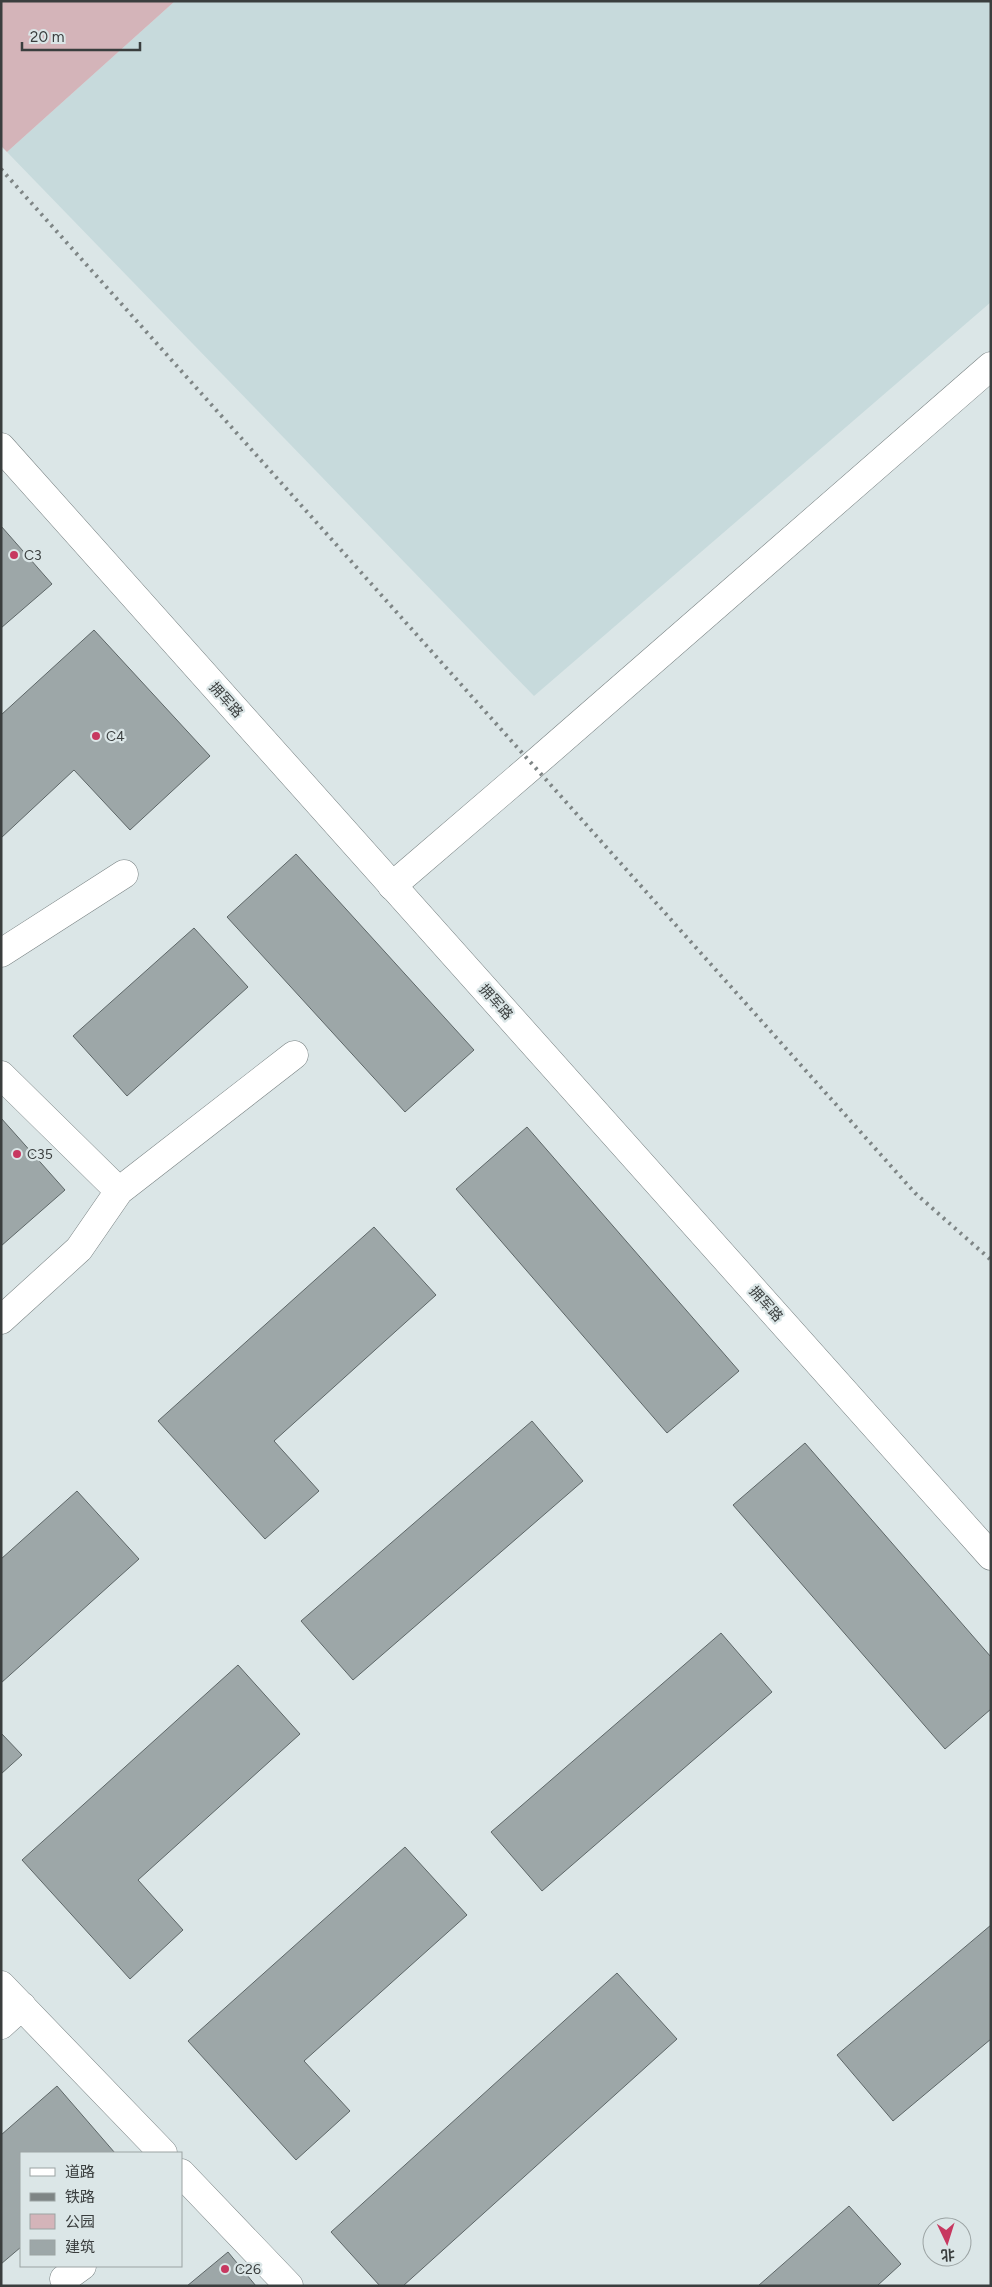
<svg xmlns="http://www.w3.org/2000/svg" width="992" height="2287" viewBox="0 0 992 2287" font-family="Figtree,'Noto Sans SC',sans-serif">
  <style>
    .built { fill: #c7dadc }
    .green { fill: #d4b4b9 }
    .building { fill: #9da7a8; stroke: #5e6768 }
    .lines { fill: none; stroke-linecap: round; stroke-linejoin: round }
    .minor-casing { stroke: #798283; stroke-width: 29 }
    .tertiary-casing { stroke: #798283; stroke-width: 29 }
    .secondary-casing { stroke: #798283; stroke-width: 29 }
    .minor { stroke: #fff; stroke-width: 28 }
    .tertiary { stroke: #fff; stroke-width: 28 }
    .secondary { stroke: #fff; stroke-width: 28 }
    .rail { stroke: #7e8585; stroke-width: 4; stroke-dasharray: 2.5 5; stroke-linecap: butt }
    .poi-dot { fill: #c73860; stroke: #dbe6e7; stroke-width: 2 }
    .labels { text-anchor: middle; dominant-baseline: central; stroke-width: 4.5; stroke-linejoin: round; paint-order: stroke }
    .poi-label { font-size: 14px; fill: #3a3e3e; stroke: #dbe6e7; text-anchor: start }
    .street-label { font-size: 14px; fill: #3a3e3e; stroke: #dbe6e7 }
  </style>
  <rect width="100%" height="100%" fill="#dbe6e7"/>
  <!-- built -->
  <path class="built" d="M175,1H991V302L534,696L7,152Z"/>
  <!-- green -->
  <path class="green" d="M1,1H175L7,152L1,146Z"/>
  <!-- building -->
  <path class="building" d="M1,526L52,584L1,628Z
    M94,630L210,756L130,830L74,770L1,838V715Z
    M296,854L474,1050L405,1112L227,917Z
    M194,928L248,987L127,1096L73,1036Z
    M1,1118L65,1190L1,1246Z
    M527,1127L739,1371L667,1433L456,1189Z
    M374,1227L436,1295L274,1441L319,1491L265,1539L158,1421Z
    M532,1421L583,1481L353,1680L301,1621Z
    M805,1443L991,1657V1709L945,1749L733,1505Z
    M77,1491L139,1559L1,1683V1559Z
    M721,1633L772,1692L542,1891L491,1832Z
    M238,1665L300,1734L138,1880L183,1930L130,1979L22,1860Z
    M1,1733L22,1755L1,1774Z
    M405,1847L467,1915L304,2061L350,2111L296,2160L188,2041Z
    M991,1925V2039L893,2121L837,2055Z
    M617,1973L677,2039L403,2286H380L331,2232Z
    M57,2086L115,2153H21V2247L1,2264V2135Z
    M849,2206L901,2264L877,2286H758Z
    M228,2252L256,2286H187Z"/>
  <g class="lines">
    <!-- minor casing -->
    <g class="minor-casing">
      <path id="minor" d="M1,953L124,874
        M1,1075L119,1191L79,1249L1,1320
        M119,1191L294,1055
        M1,1985L163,2153
        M1,2025L22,2006
        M181,2173L289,2286
        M64,2279L82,2266"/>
    </g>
    <!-- tertiary casing -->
    <g class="tertiary-casing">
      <path id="tertiary" d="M392,886L533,765L991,366"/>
    </g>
    <!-- secondary casing -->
    <g class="secondary-casing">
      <path id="secondary" d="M1,447L991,1556"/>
    </g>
    <!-- minor -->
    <use href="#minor" class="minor"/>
    <!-- tertiary -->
    <use href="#tertiary" class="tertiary"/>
    <!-- secondary -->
    <use href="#secondary" class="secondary"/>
    <!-- rail -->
    <path class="rail" d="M1,169L915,1193L991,1260"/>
  </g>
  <!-- markers -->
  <g class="poi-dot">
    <circle cx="14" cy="555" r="5"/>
    <circle cx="96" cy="736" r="5"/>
    <circle cx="17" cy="1154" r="5"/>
    <circle cx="225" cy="2269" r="5"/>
  </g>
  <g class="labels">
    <!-- poi labels -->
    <g class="poi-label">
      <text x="24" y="555">C3</text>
      <text x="106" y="736">C4</text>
      <text x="27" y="1154">C35</text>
      <text x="235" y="2269">C26</text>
    </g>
    <!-- street labels -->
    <g class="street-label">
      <text transform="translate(226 700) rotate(48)">拥军路</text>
      <text transform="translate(496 1002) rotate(48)">拥军路</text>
      <text transform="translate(766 1304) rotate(48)">拥军路</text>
    </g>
  </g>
  <!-- border -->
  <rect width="992" height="2287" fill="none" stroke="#3a3e3e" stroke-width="5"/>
  <!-- legend -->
  <rect x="20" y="2152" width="162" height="115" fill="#dbe6e7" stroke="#9ba3a3"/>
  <rect x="30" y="2168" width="25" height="8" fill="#ffffff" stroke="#9ba3a3"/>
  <text x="65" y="2177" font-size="15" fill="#3a3e3e">道路</text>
  <rect x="30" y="2193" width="25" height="8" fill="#7e8585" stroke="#9ba3a3"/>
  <text x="65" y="2202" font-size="15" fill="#3a3e3e">铁路</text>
  <rect x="30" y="2214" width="25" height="15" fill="#d4b4b9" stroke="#9ba3a3"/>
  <text x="65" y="2227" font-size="15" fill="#3a3e3e">公园</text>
  <rect x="30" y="2240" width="25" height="15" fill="#9da7a8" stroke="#9ba3a3"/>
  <text x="65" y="2252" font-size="15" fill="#3a3e3e">建筑</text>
  <!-- north arrow -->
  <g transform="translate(947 2242) rotate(176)"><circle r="24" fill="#dbe6e7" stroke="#9ba3a3"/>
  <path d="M0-4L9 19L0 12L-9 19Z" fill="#c73860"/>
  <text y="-8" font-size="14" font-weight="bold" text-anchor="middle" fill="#3a3e3e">北</text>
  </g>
  <!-- scale -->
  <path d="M22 42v8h118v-8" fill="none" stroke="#3a3e3e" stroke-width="2.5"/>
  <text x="30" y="42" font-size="15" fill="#3a3e3e" stroke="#dbe6e7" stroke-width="4" paint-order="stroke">20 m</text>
</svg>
